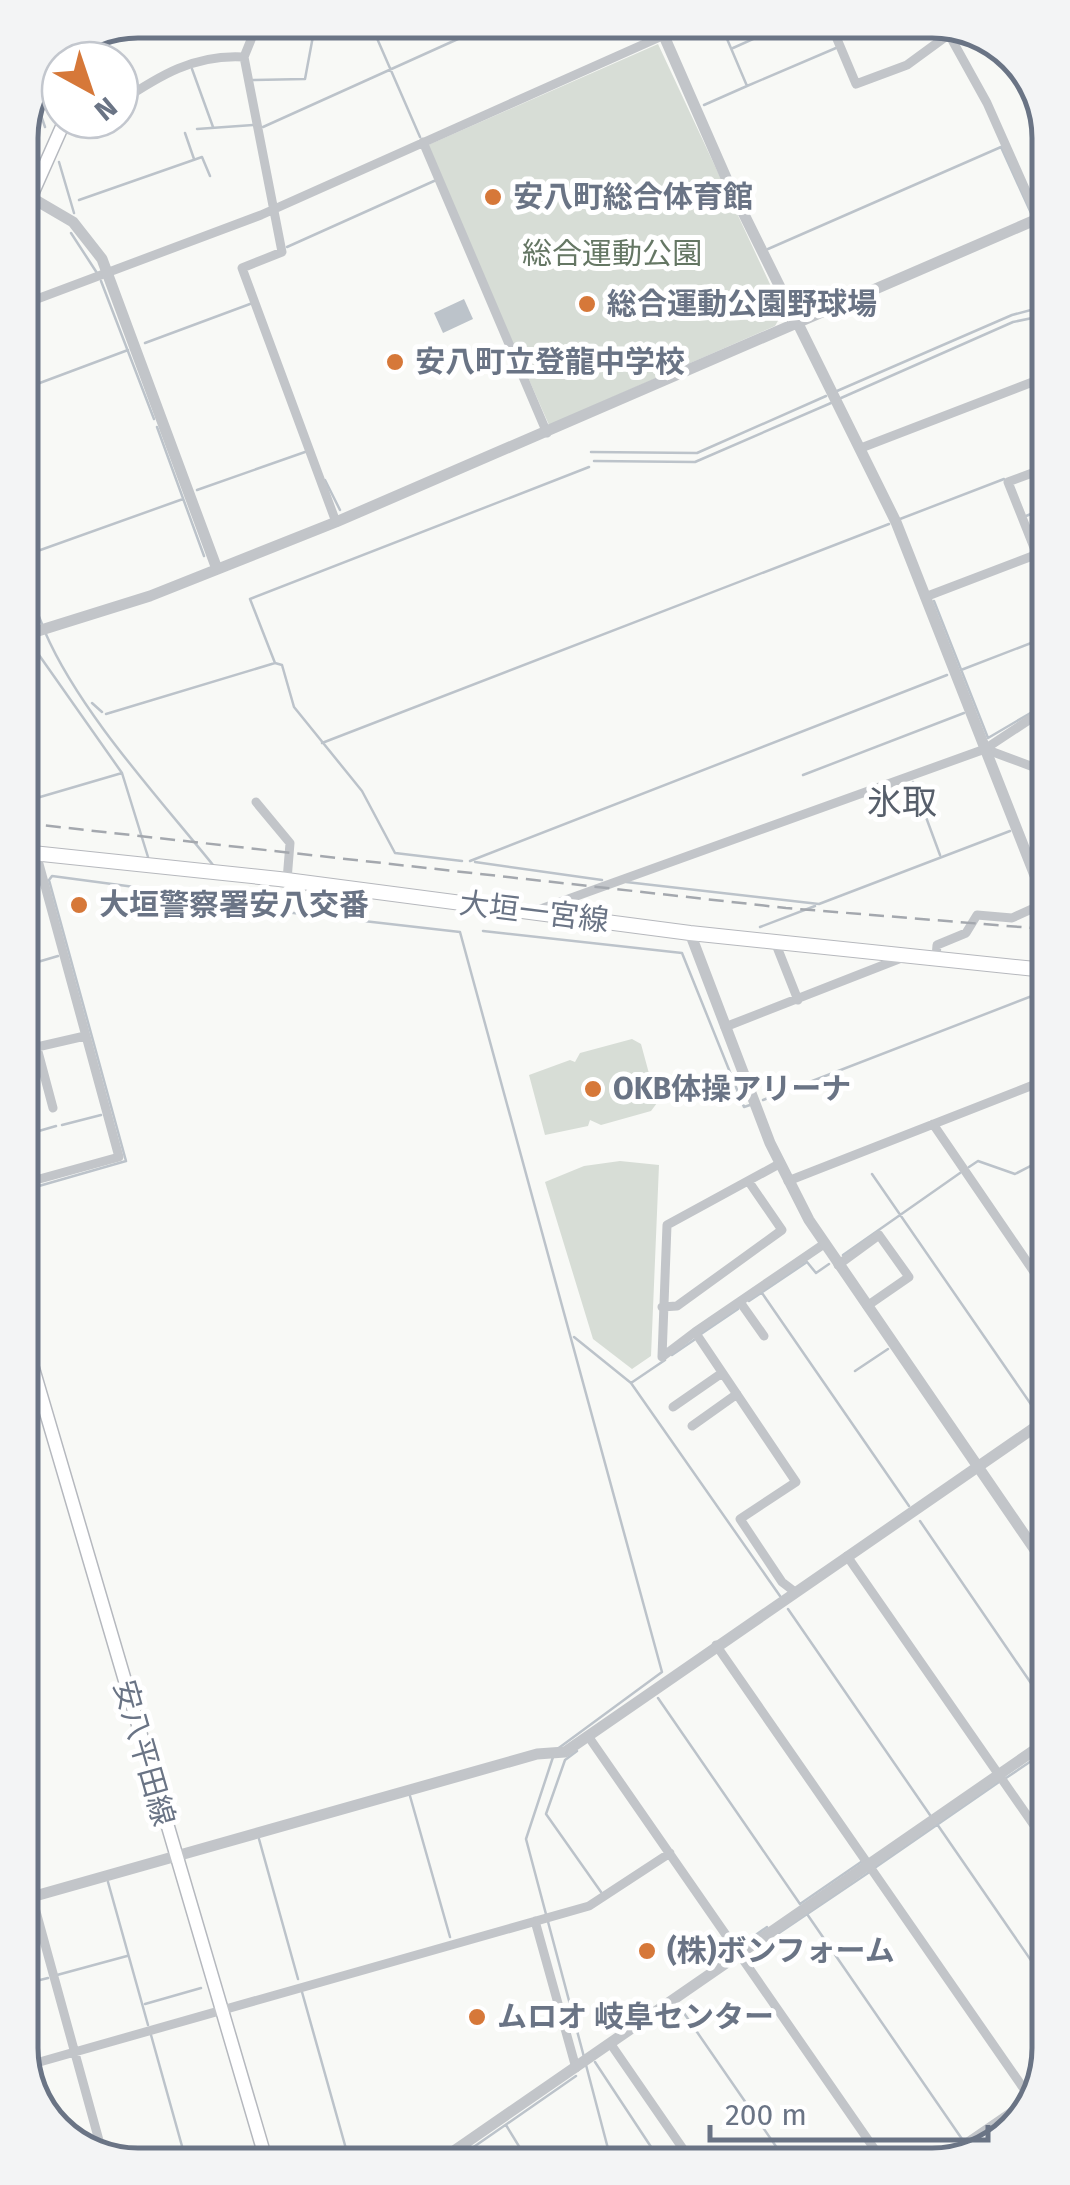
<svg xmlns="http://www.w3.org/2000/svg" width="1070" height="2185" viewBox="0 0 1070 2185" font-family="'Fira Sans','Noto Sans JP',sans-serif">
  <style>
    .green { fill: #d7ddd6 }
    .water { fill: #bcc3ca }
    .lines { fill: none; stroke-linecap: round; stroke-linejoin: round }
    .stream { stroke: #bcc3ca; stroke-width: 2.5 }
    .secondary-casing { stroke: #b5b8be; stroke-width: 15 }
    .primary-casing { stroke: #b6b8bd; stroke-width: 16 }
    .minor { stroke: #c2c5c9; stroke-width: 9 }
    .tertiary { stroke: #c2c5c9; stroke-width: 11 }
    .secondary { stroke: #fff; stroke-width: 12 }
    .primary { stroke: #fff; stroke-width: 14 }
    .rail { stroke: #a4a8ae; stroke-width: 2.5; stroke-dasharray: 15 8; stroke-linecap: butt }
    .poi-dot { fill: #d67839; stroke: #fff; stroke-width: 4 }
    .labels { text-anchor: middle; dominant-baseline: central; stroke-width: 10; stroke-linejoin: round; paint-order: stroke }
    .poi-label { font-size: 30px; font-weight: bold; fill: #6a7485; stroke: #fff; text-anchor: start }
    .park-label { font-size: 30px; fill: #657764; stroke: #fff }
    .street-label { font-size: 30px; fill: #6a7485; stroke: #fff }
    .quarter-label { font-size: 35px; fill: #575f6b; stroke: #fff }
    .rim { fill: none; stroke: #6a7485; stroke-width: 5 }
  </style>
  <rect width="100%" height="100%" fill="#f8f9f6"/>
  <!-- green -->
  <path class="green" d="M658,44L783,312L775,326L549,425L426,146Z
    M632,1039L641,1044L657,1103L651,1111L601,1125L590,1120L588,1126L545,1135L529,1075L570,1060L575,1062L580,1053Z
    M620,1161L659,1165L651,1356L632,1369L593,1339L545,1182L584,1166Z"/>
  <!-- water -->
  <path class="water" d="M464,299L473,319L443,333L434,313Z"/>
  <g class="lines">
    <!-- stream -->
    <path class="stream" d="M369,20L420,137
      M719,20L747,86L836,48
      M733,48L796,20
      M192,69L213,127
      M253,80L305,79L316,20
      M35,98L45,127
      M704,105L747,86
      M263,127L500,20
      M197,129L253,125
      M185,133L194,159
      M59,162L74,213
      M79,200L202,157L210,176
      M1036,226L1042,239
      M71,233L97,273
      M287,247L434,181
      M768,249L1001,147L1031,213
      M101,281L154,419
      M145,343L250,304
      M21,390L128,350
      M837,391L1012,315L1042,307
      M841,398L1013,322L1042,316
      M157,427L204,556
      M591,452L697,453L826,396
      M594,461L695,462L831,403
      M325,480L340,510
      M197,490L305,452
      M1026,516L1043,509
      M900,519L1004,479
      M32,553L183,499
      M22,575L42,624
      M934,601L988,738L1034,711
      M22,614L24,618
      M45,632C79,711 158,797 213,865
      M22,643L30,640
      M39,655L122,773L148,857
      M275,663L250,599L589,467
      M961,670L1044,638
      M92,703L102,712
      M106,714L275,663L282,665L294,707L362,791L395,853L462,861
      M322,743L889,524
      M803,775L964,713
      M913,782L940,855
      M23,802L122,773
      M1031,843H1045
      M470,861L947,675
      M475,862L602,880
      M626,882L819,904L1010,831
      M239,896L250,908L460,932L662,1672L556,1750
      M760,927L815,906
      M483,931L682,953L744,1107L750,1105
      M24,966L58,956
      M763,1100L1045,991
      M62,1125L101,1115
      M25,1135L56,1126
      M969,1167L978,1161L1015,1174L1046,1158
      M872,1174L1039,1416
      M25,1190L126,1161L49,880L52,876L157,890
      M843,1255L960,1173
      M762,1293L909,1506
      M749,1301L807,1262L816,1273L829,1264
      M701,1334L738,1309
      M574,1337L631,1383L780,1596
      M672,1355L694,1340
      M855,1371L888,1349
      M631,1383L665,1360
      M920,1521L1048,1708
      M788,1609L930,1815
      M658,1698L800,1904L861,1862
      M577,1751L565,1760L546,1814L601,1892
      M553,1757L526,1839L584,2057
      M1006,1778L1049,1749
      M410,1796L450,1937
      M937,1824L1050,1988
      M259,1839L298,1979
      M28,1855L31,1868
      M876,1867L999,1782
      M108,1882L148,2025
      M807,1914L962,2139
      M779,1933L868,1873
      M740,1946L767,1927
      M57,1975L127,1956
      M28,1983L48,1978
      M302,1992L350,2163
      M677,2003L784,2158
      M145,2004L201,1988
      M151,2035L187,2164
      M595,2062L659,2159
      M586,2065L611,2160
      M506,2125L528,2161
      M968,2147L975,2156
      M452,2162L576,2076"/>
    <!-- secondary casing -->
    <g class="secondary-casing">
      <path id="secondary" d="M91,60L101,35
        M21,219L65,120
        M25,1341L267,2163"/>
    </g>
    <!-- primary casing -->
    <g class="primary-casing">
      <path id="primary" d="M23,852L279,879L690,933L1045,970"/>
    </g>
    <!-- minor -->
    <path class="minor" d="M259,20L244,57L282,252L242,268L336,522
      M829,20L856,84L907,65L948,35
      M941,20L987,103L1042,227
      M120,102C159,76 194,54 244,57
      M423,142L547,433
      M21,305L261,215L698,20
      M861,448L1043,378
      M1037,555L1008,482L1043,469
      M925,597L1043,552
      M985,749L1044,771
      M256,802L290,843L287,880
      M23,885L42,880
      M535,911L985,749L1044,710
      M775,942L798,1000
      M936,958L937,945L966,933L977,915L1012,918L1045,903
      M24,1006L35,1047
      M725,1027L904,957
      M37,1048L53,1108
      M24,1050L85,1036
      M933,1124L1047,1291
      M779,1164L667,1225L662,1357L695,1332L796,1482L740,1519L782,1582L795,1592
      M788,1181L1046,1080
      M25,1183L119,1157L36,853
      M838,1265L879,1235L909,1277L867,1306
      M740,1302L764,1336
      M662,1307L677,1306L782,1230L749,1182
      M695,1332L824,1244
      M673,1407L722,1373
      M692,1426L737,1394
      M847,1556L1049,1847
      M716,1645L1033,2102
      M588,1736L880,2157
      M32,1897L103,2155
      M535,1921L576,2068
      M610,2043L690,2159
      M29,2065L589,1906L670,1853
      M946,2157L1033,2097"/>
    <!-- tertiary -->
    <path class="tertiary" d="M657,20L727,180L896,522L1045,901
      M20,191L73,222L102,259L217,569
      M22,636L150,596L336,522L1042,217
      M690,933L770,1143L809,1220L1048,1569
      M28,1873L35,1896
      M28,1898L537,1754L565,1752L1047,1419
      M438,2162L1049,1740"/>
    <!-- secondary -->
    <use href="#secondary" class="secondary"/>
    <!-- primary -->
    <use href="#primary" class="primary"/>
    <!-- rail -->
    <path class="rail" d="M23,823L786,908L1045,929"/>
  </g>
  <!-- markers -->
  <g class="poi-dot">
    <circle cx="493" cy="197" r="10"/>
    <circle cx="587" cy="304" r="10"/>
    <circle cx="395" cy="362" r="10"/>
    <circle cx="79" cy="905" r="10"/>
    <circle cx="593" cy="1089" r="10"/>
    <circle cx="647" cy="1951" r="10"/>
    <circle cx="477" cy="2017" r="10"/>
  </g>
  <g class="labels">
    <!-- poi labels -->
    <g class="poi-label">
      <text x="513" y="197">安八町総合体育館</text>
      <text x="607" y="304">総合運動公園野球場</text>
      <text x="415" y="362">安八町立登龍中学校</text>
      <text x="99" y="905">大垣警察署安八交番</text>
      <text x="613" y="1089">OKB体操アリーナ</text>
      <text x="667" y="1951">(株)ボンフォーム</text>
      <text x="497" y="2017">ムロオ 岐阜センター</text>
    </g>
    <!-- park labels -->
    <g class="park-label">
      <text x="612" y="254">総合運動公園</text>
    </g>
    <!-- street labels -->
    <g class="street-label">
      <text transform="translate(534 912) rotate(7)">大垣一宮線</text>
      <text transform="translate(144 1753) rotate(74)">安八平田線</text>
    </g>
    <!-- quarter labels -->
    <g class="quarter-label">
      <text x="902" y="802">氷取</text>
    </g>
  </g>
  <!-- crop -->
  <path d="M0 0H1070V2185H0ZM138 38H932A100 100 0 0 1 1032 138V2048A100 100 0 0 1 932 2148H138A100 100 0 0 1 38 2048V138A100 100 0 0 1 138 38Z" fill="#f3f4f5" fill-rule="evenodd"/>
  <path class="rim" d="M138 38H932A100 100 0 0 1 1032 138V2048A100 100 0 0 1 932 2148H138A100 100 0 0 1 38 2048V138A100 100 0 0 1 138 38Z"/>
  <!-- north arrow -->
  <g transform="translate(90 90) rotate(140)"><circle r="48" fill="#ffffff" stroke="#c3c7ce" stroke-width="2.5"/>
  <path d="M0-8L18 38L0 25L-18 38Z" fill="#d67839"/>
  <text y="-15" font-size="28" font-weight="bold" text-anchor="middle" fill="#6a7485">N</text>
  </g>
  <!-- scale -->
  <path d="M710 2125v15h278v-15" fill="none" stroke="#6a7485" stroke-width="5"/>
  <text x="725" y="2125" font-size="30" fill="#6a7485" stroke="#ffffff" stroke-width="8" paint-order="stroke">200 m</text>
</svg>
